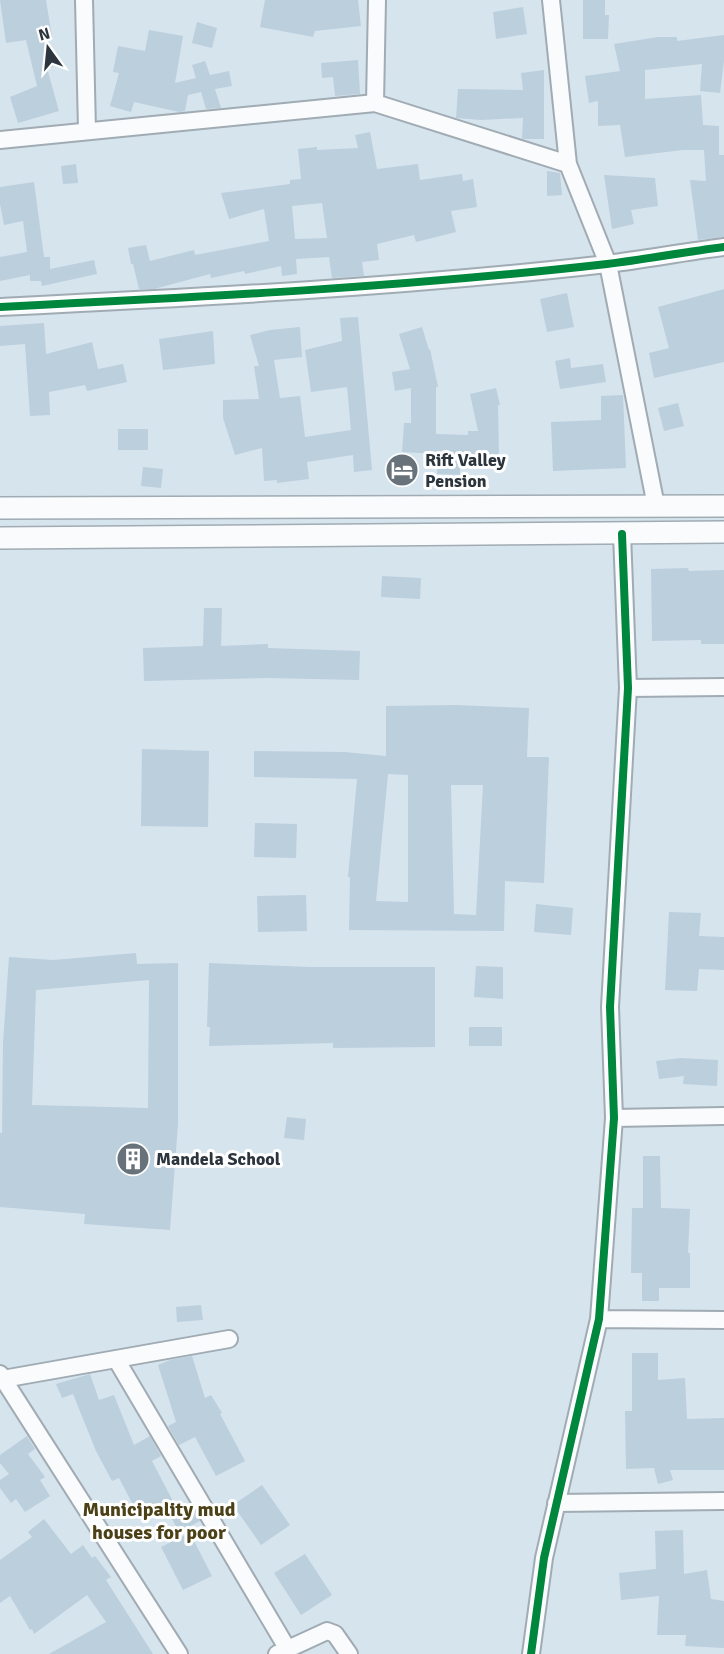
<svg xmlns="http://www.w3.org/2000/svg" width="724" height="1654" viewBox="0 0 724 1654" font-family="Signika,sans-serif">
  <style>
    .building { fill: #bccfdd; fill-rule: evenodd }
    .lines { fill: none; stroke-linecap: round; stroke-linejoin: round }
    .minor-casing { stroke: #a0abb3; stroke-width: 20 }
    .tertiary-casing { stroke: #a0abb3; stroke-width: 24 }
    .minor { stroke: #f9fbfc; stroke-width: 16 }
    .tertiary { stroke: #f9fbfc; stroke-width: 21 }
    .cycleway-casing { stroke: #fff; stroke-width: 11 }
    .cycleway { stroke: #00873e; stroke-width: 8 }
    .labels { text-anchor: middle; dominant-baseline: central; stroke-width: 6; stroke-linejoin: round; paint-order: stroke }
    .poi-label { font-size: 18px; font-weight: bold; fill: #2c353d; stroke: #fff; text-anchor: start }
    .neighbourhood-label { font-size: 20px; font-weight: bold; fill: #4c4017; stroke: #fff }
  </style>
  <rect width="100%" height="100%" fill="#d6e4ee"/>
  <!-- building -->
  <path class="building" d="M0,0H46L52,37L46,38L53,67L47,68L59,111L18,123L10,97L37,86L26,40L6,43Z
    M265,0H358L361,26L315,31L313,37L260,27Z
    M583,0H605V15H609L608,39H583Z
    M523,7L527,34L496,39L493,12Z
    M197,22L217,28L212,48L192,43Z
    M149,30L183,36L175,83L196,78L192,65L205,61L210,75L229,71L232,86L215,89L221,108L206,109L201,92L188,95L185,111L179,112L134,102L131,112L110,106L119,73L113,72L118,46L145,51Z
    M724,35V61L720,93L700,91L702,64L645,70V99L701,95L703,125L719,126V155H724V237L698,240L690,180L706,181L704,150H683L625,157L620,125L598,126V101L589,103L585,76L620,71L614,44L658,37H677V41Z
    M358,60L360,94L335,96L333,77L322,78L321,63Z
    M544,70V139H522L523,118L481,120L456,118L458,89L523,90L521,73Z
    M370,132L377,169L418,164L420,180L462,174L463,181L473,179L477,207L451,211L456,232L416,242L414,235L377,244L379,260L362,262L364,276L332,278L329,257L296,259L297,274L282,276L281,266L245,274L244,271L211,278L210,274L154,289H139L133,264H131L128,248L146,245L150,261L194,250L195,255L269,241L264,209L229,219L221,193L290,184V180L301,179L298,149L317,147V150L358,148L355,135ZM322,203L327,238L295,239L292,206Z
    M76,164L78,183L63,184L61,166Z
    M547,171L560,173L562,195L547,196Z
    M604,175L655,178L658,206L631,210L634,224L612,229Z
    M34,182L44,257H50V269L94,260L97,274L42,286L41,281H30V275L0,281V257L27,252L23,221L4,225L0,204V187Z
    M724,289V362L654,378L649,353L669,348L658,307Z
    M567,293L574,327L547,332L540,299Z
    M358,317L372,470L354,472L353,455L307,462L309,479L277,483V480L264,481L262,448L235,455L223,418V400L259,399L254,366H259L250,335L270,330L300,327L302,357L274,360L280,398L300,396L305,437L351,430L347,387L311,392L305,350L342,341L340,318Z
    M44,323L46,354L92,342L98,369L123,364L127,382L87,391L85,385L49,392L50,415L30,416L25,344L0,346V326Z
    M422,327L429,350L430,349L438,387H436V434L468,435V431H478L470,394L496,388L500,405H498L499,457L460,458V475L437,474L438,454L402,452L404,423H411V388L395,391L392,372L410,369L399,334Z
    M213,331L215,364L163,370L159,339Z
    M570,358L571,368L603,364L606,382L560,389L555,361Z
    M623,395L626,468L553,471L551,422L601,420V396Z
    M678,403L684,426L664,431L658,408Z
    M118,429H148V450H118Z
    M143,467L163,469L161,488L141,486Z
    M688,568L689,571L724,570V644H701V640L652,641L651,569Z
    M382,576L421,578L420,599L381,597Z
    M204,608H222L221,646L268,644V648L360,651L359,680L269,678L144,681L143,648L203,646Z
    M456,705L529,708L527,757H549L544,883L505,881L504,931L349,930L350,877H348L357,779L254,777V751L345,752L386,756V706ZM388,774L408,775V902L376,901ZM451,785H483L476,915L454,914Z
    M142,749L209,751L208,827L141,826Z
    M255,823L297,824L296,858L254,857Z
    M306,895L307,931L258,932L257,896Z
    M536,904L573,908L571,935L534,932Z
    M669,912L701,913L699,936L724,937V970L699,969L697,991L665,990Z
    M136,953L137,964L178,963V1124L170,1230L84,1224L85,1214L0,1207V1133H2L3,1043L9,957L53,960ZM149,980L148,1108L32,1105L36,990Z
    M209,963L309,967H435V1047L333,1048V1043L209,1046L210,1027H207Z
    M476,966L503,967V999L474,997Z
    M469,1027H502V1046H469Z
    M681,1058L718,1060L717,1086L683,1084L684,1076L659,1079L656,1061Z
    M287,1117L306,1119L304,1140L284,1138Z
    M643,1156H660L661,1208L690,1209L688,1253H690V1288H659V1301H642V1273H631L632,1208H643Z
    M201,1305L203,1320L177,1322L176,1307Z
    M632,1353H658V1380L685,1378L687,1419L724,1418V1470H670L673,1480L658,1484L654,1468L626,1469L625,1411H632Z
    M192,1356L205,1398L211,1395L222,1413L220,1414L245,1461L216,1476L195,1437L179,1445L168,1426L176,1422L158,1365L170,1360Z
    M90,1374L99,1400L114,1395L134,1445L150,1436L161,1456L152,1461L175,1505L142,1522L119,1478L112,1481L96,1451L73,1394L62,1398L56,1384Z
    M27,1436L35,1449L28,1454L45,1477L40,1480L50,1496L25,1512L16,1499L11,1503L0,1488V1480L9,1474L0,1463V1455Z
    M262,1485L290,1525L261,1545L233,1505Z
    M190,1504L200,1521L179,1532L170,1515Z
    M44,1519L71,1554L83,1545L92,1558L95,1556L111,1577L106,1580L153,1654H49L106,1622L87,1595L34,1634L32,1629L30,1630L10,1596L0,1603V1560L32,1537L28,1532Z
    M683,1530L684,1574L707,1570L711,1599L724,1601V1648L685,1646L686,1635H657L659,1596L621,1600L619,1573L656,1569L655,1531Z
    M190,1533L212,1576L183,1590L161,1547Z
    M305,1554L332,1595L301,1615L274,1573Z"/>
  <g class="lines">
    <!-- minor casing -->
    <g class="minor-casing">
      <path id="minor" d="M84,0L87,130
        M551,0L568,164L608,264L656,506
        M375,103L377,0
        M0,140L375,103L568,164
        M0,307C203,297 405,287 607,264C646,259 685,252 724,247
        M628,688L724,687
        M614,1118L724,1116
        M599,1319L724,1320
        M116,1359L287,1648
        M0,1374L179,1654
        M3,1379L229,1339
        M556,1503L724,1501
        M277,1654L327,1631L335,1634L349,1654
        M531,1654L544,1558L599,1319L614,1118L610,1007L628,688L622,534"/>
    </g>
    <!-- tertiary casing -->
    <g class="tertiary-casing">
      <path id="tertiary" d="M0,508L724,506
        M0,538L724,532"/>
    </g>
    <!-- minor -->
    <use href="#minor" class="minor"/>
    <!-- tertiary -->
    <use href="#tertiary" class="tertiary"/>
    <!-- cycleway casing -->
    <g class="cycleway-casing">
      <path id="cycleway" d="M0,307C203,297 405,287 607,264C646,259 685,252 724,247
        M531,1654L544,1558L599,1319L614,1118L610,1007L628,688L622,534"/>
    </g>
    <!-- cycleway -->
    <use href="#cycleway" class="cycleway"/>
  </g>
  <!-- icons -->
  <defs>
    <g id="hotel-disc" transform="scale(1.725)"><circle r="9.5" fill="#68727b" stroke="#fff"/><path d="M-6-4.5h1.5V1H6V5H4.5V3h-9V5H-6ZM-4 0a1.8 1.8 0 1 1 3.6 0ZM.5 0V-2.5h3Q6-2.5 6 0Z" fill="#fff"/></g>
    <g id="building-disc" transform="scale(1.725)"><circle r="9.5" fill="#68727b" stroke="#fff"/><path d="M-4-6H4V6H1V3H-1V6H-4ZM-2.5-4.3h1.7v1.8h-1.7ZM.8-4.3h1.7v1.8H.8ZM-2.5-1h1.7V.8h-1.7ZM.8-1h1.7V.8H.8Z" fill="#fff"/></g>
  </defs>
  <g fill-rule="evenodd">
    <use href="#hotel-disc" x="402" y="470"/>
    <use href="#building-disc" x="133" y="1159"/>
  </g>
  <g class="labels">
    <!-- poi labels -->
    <g class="poi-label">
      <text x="425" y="460">Rift Valley<tspan x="425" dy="21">Pension</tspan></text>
      <text x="156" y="1159">Mandela School</text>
    </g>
    <!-- neighbourhood labels -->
    <g class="neighbourhood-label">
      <text x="159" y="1509">Municipality mud<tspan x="159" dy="23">houses for poor</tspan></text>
    </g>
  </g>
  <!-- north arrow -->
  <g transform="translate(48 48) rotate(345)" stroke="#ffffff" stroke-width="4.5" paint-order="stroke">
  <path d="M0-4.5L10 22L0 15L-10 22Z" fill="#2c353d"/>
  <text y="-9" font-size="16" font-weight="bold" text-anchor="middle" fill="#2c353d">N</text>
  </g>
</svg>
